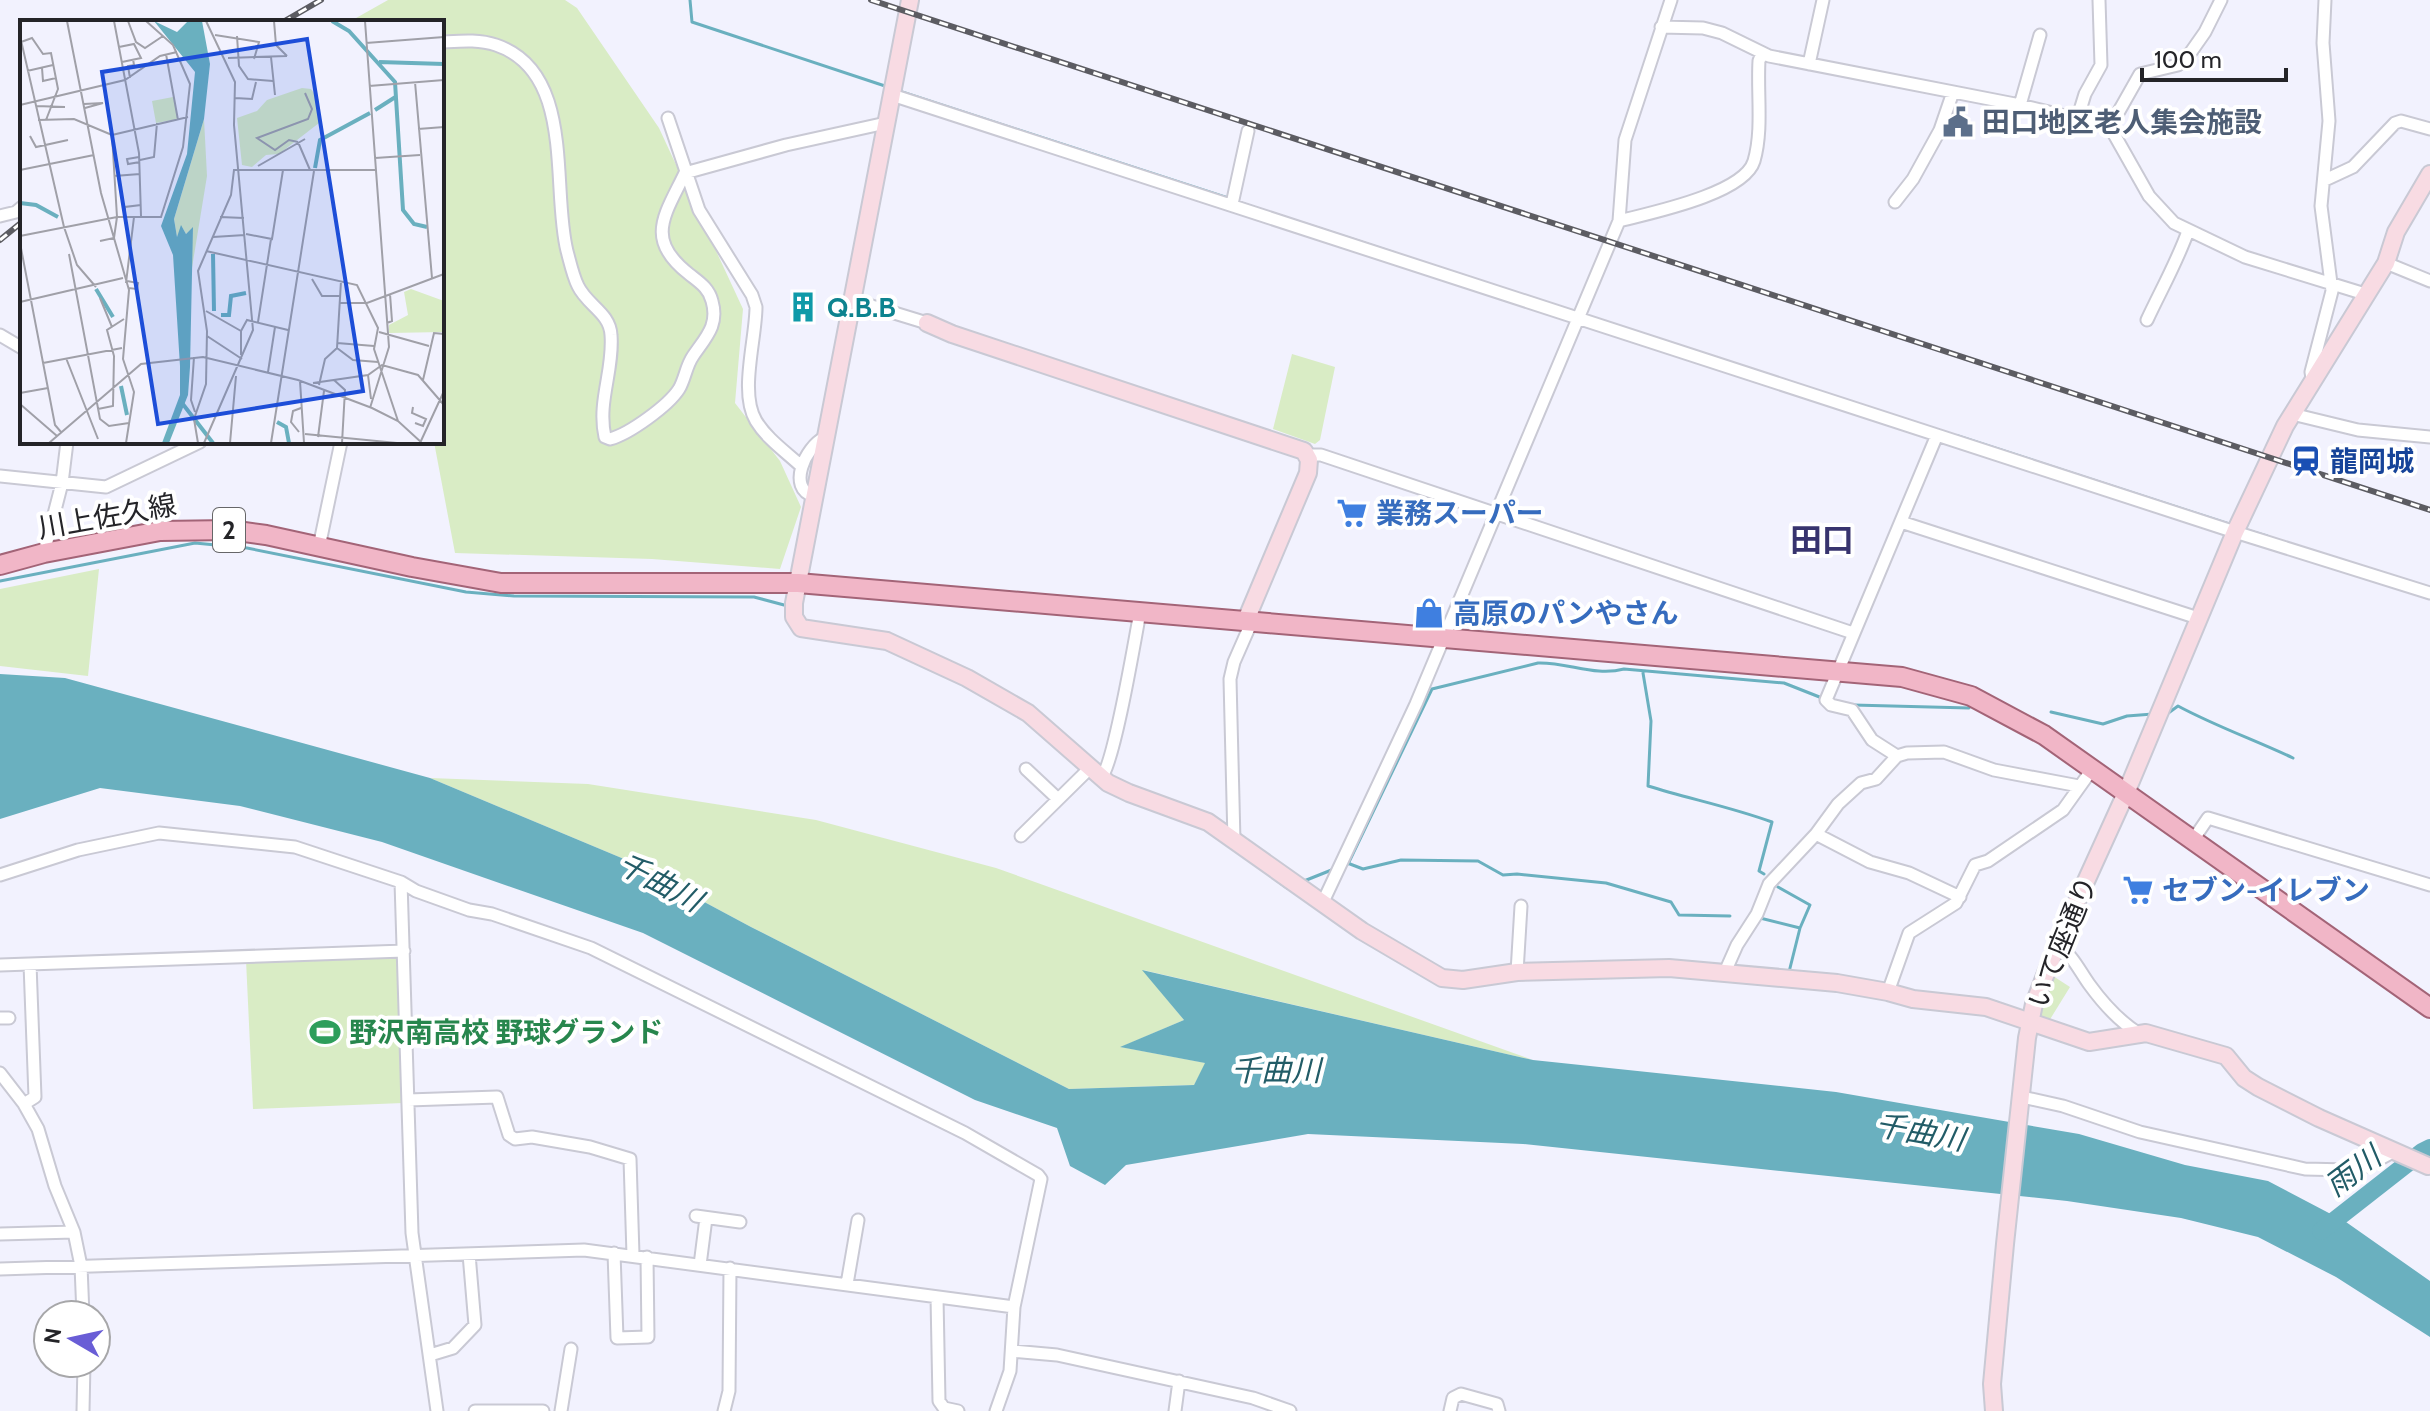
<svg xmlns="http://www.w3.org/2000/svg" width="2430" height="1411" viewBox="0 0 2430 1411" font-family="Cabin,'Noto Sans JP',sans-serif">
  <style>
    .green { fill: #d9ecc5 }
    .water { fill: #6ab0bf }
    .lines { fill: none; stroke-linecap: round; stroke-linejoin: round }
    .stream { stroke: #6ab0bf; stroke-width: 3 }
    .river { stroke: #6ab0bf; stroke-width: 18 }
    .street-casing { stroke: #c9c9d4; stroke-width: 15 }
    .secondary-casing { stroke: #c9c9d4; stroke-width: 20 }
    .primary-casing { stroke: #a36477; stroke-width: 22 }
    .street { stroke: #fff; stroke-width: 11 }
    .secondary { stroke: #f8dbe3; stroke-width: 16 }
    .primary { stroke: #f1b6c7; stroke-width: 18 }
    .rail-casing { stroke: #5c5c62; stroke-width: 6 }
    .rail { stroke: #fff; stroke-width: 3; stroke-dasharray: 9; stroke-linecap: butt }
    .labels { text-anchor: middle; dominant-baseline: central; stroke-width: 8; stroke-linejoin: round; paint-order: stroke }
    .shield { fill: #fff; stroke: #666668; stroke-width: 2 }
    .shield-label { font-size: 26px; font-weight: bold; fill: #242428 }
    .service-label { font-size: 28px; font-weight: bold; fill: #4e5e75; stroke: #fff; text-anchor: start }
    .culture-label { font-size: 28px; font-weight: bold; fill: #0d838f; stroke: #fff; text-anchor: start }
    .transit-label { font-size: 28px; font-weight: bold; fill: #164399; stroke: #fff; text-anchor: start }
    .shop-label { font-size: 28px; font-weight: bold; fill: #366cbe; stroke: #fff; text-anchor: start }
    .street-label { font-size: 28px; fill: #242428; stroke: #fff }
    .leisure-label { font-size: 28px; font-weight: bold; fill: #27864d; stroke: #fff; text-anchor: start }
    .water-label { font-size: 30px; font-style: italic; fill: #225c67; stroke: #fff }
    .quarter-label { font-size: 32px; font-weight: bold; fill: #37336e; stroke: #fff }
    .inset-river { fill: none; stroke: #6ab0bf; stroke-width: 4 }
    .inset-road { fill: none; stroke: #a0a0a8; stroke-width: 2 }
    .view { fill: #1d4ed8; fill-opacity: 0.15; stroke: #1d4ed8; stroke-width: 4 }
    .inset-edge { fill: none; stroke: #242428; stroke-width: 4 }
  </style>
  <rect width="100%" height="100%" fill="#f2f2fe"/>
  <!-- green -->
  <path class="green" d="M388,0H565L577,8L659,128L743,309L735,403L780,461L801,507L780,569L652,559L455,553L434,442H442V22H349Z
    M1292,354L1335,367L1320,440L1315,444L1273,429Z
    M99,569L88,676L0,666V589Z
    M430,778L588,784L816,820L996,868L1533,1060L1143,970L1184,1020L1121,1047L1206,1063L1194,1085L1069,1089L751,927L624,859Z
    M398,954L403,1103L253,1109L246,960Z
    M2053,976L2070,987L2049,1021L2039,1015Z"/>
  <!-- water -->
  <path class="water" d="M0,674L65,678L430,778L624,859L751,927L1069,1089L1194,1085L1205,1063L1120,1047L1184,1020L1142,970L1533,1060L1836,1092L2079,1134L2185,1165L2268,1181L2346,1222L2430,1281V1337L2336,1277L2258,1237L2181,1218L2067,1201L1523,1144L1308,1134L1126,1165L1105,1185L1070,1166L1057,1128L975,1100L643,933L382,842L240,806L100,788L0,819Z"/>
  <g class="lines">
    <!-- stream -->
    <path class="stream" d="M690,0L692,22L885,86
      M902,92L1228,198
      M1235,201L1395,253
      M1958,436L2232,525
      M2243,529L2267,536
      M0,581L195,543L247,548L466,592L514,596L754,597L784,605
      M1643,673L1651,721L1648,786C1690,799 1731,807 1772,822L1759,871L1764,874
      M1853,705L1969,708
      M2051,712L2103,724L2127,716L2153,714
      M2167,714L2178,706C2215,726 2255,740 2293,758
      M1350,864L1363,869L1401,860L1478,861L1503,875L1517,874L1606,883L1671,902L1679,915L1730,916
      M1344,865L1348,864L1432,689L1538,663C1568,662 1595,677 1624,669L1784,683L1822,698
      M1268,874L1287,888
      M1304,881L1334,869
      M1778,887L1810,905L1800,928
      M1760,918L1800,928L1789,972"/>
    <!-- river -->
    <path class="river" d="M2321,1231L2422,1152L2430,1148"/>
    <!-- street casing -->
    <g class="street-casing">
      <path id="street" d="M1661,27L1703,28L1722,33L1769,56L2020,105L2110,127
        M442,42C460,41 479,39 496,45C576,72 551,188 567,251C570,262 573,276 578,286C587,305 610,313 611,335C614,370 597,402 605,437L610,439C629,434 668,406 679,389C685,379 686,366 693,356C706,337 719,325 712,301C709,288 699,282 689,274C644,239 665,215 685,173L786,145L886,123
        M1809,64L1823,0
        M892,95L2235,532L2430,593
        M2020,105L2040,35
        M668,118L699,210L752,295L756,307C756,339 739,393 756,421C767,439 786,452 801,466
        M2077,120L2085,94L2101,65L2099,0
        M2110,127L2149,196L2174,223L2245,257L2365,294
        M2110,127L2140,74L2178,65L2191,52L2205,32L2221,0
        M2325,180L2353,167L2395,123L2401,121L2430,129
        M1895,202L1913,179L1940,130L1953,92
        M1232,204L1248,131
        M0,216L16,212L22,207
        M1619,221C1650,213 1744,194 1754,161C1763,130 1757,93 1759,61L1762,53
        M2386,263L2430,281
        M852,300L927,323
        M2147,320C2161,290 2177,262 2188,231
        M0,335L22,348
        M2312,378L2311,372L2332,291L2321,206L2329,121L2323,43L2325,0
        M2292,414L2358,430L2430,437
        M1308,455H1321L1853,633
        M0,476L106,487L200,442
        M814,496C786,489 806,446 824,438
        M1901,522L2198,618
        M319,547L341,442
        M44,553L62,483L67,442
        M1897,756L1872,740L1852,710L1831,705L1826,700L1937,435
        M1026,769L1058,799
        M1101,778C1114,764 1135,639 1140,612
        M1816,834L1870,862L1909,873L1960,897
        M1021,836L1090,768
        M2193,840L2208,818L2430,885
        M1234,841L1230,679L1234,662L1252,621
        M0,875L78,850L159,833L295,847L401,882L416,891L469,910L492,914L591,948L965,1133L1038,1175L1041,1179L1014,1307L1010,1371L996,1411
        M401,882L412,1233L437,1411
        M1322,904L1416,704L1619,221L1625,140L1671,0
        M2057,945C2072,954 2079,970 2089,984C2102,1002 2119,1021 2138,1033
        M0,965L404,951
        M1517,972L1521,906
        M1725,972L1737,945L1757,914L1769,884L1816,834L1838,804L1861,783L1876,779L1897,756L1907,753L1944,752L1994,770L2079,786
        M1888,992L1909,933L1956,903L1975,865L1988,861L2063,810L2093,768
        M0,1018H9
        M0,1073L24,1104L38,1129L55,1186L74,1232L81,1266L83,1315
        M2022,1097L2063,1106L2140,1132L2305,1169L2347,1170L2367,1166L2393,1152
        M408,1100L497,1097L509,1135L515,1139L532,1137L590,1147L630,1159L633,1255
        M24,1104L35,1097L30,964
        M696,1216L740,1222
        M0,1234L74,1232
        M614,1253L617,1338L648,1337L647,1257
        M700,1265L706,1218
        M0,1269L584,1250L1014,1307
        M847,1284L858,1220
        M937,1297L939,1401L944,1408L958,1411
        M1012,1351L1057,1355L1253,1398L1290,1411
        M430,1355L453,1348L475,1325L469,1254
        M83,1411L84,1363
        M475,1411H543
        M561,1411L571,1349
        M724,1411L729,1391L730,1268
        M1175,1411L1179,1381
        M1450,1411L1453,1398L1461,1394L1497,1404L1499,1411"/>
    </g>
    <!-- secondary casing -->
    <g class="secondary-casing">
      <path id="secondary" d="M910,0L794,603V617L801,628L887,641L967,678L1028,713L1108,783L1129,793L1208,822L1362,931L1442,978L1463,980L1517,972L1669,968L1837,983L1888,992L1913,999L1986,1007L2089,1042L2146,1033L2226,1056L2244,1078L2258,1087L2319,1118L2428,1166
        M927,323L952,334L1304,451L1309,460L1308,473L1246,620
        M1994,1411L1992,1384L2005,1244L2027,1038L2034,1004L2057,945L2126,793L2235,532L2285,426L2386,263L2396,232L2430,174"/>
    </g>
    <!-- primary casing -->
    <g class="primary-casing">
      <path id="primary" d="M0,565L44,553L160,531L230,530L266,535L412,567L501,583H798L1902,677L1971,696L2044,735L2430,1008"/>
    </g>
    <!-- street -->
    <use href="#street" class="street"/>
    <!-- secondary -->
    <use href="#secondary" class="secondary"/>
    <!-- primary -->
    <use href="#primary" class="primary"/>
    <!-- rail casing -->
    <g class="rail-casing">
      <path id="rail" d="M871,0L2430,510
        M283,22L321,0
        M0,240L22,222"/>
    </g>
    <!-- rail -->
    <use href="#rail" class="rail"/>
  </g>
  <!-- icons -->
  <defs>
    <g id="civic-bare" transform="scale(2.4)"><path d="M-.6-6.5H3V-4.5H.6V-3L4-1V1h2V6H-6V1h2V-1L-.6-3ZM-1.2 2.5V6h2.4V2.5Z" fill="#5c6f8a" stroke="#fff" stroke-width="2.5" paint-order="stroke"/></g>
    <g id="building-bare" transform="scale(2.4)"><path d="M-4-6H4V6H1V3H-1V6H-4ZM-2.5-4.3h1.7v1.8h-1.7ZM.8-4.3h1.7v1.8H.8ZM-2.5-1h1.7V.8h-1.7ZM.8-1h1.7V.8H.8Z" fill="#0f9aa8" stroke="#fff" stroke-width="2.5" paint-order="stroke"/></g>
    <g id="station-bare" transform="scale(2.4)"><path d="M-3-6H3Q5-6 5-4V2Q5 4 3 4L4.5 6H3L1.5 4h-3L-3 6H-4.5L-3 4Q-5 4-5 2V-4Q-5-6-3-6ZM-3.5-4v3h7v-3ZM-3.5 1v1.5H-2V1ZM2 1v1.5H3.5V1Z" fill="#1a4fb4" stroke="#fff" stroke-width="2.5" paint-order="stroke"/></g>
    <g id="supermarket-bare" transform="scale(2.4)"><path d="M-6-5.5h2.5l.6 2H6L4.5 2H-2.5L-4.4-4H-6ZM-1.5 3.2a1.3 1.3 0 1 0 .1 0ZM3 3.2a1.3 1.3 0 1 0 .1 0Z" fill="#3f7fe0" stroke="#fff" stroke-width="2.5" paint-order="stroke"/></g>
    <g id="shop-bare" transform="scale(2.4)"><path d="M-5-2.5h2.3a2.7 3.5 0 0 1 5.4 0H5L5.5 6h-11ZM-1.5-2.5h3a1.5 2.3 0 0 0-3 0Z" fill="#3f7fe0" stroke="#fff" stroke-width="2.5" paint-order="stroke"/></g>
    <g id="stadium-bare" transform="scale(2.4)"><path d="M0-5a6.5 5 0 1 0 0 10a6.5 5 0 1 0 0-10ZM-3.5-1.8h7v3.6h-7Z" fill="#2e9e5b" stroke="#fff" stroke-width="2.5" paint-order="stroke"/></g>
  </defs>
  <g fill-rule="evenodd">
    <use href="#civic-bare" x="1958" y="122"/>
    <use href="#building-bare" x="803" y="307"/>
    <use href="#station-bare" x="2306" y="461"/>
    <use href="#supermarket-bare" x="1352" y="513"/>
    <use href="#shop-bare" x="1429" y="613"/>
    <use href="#supermarket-bare" x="2138" y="890"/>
    <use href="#stadium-bare" x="325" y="1032"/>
  </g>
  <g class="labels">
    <!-- shield labels -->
    <rect class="shield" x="213" y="508" width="32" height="44" rx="6"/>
    <g class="shield-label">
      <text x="229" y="530">2</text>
    </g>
    <!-- service labels -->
    <g class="service-label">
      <text x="1982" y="122">田口地区老人集会施設</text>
    </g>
    <!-- culture labels -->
    <g class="culture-label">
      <text x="827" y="307">Q.B.B</text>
    </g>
    <!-- transit labels -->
    <g class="transit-label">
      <text x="2330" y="461">龍岡城</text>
    </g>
    <!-- shop labels -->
    <g class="shop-label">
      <text x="1376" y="513">業務スーパー</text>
      <text x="1453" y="613">高原のパンやさん</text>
      <text x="2162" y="890">セブン-イレブン</text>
    </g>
    <!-- street labels -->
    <g class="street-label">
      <text transform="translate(107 516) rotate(-10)">川上佐久線</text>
      <text transform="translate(2062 942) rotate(-68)">いて座通り</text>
    </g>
    <!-- leisure labels -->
    <g class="leisure-label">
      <text x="349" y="1032">野沢南高校 野球グランド</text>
    </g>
    <!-- water labels -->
    <g class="water-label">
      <text transform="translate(660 882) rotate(28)">千曲川</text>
      <text x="1276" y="1070">千曲川</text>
      <text transform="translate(1920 1132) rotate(10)">千曲川</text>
      <text transform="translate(2353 1171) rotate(-37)">雨川</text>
    </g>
    <!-- quarter labels -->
    <g class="quarter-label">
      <text x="1822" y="539">田口</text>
    </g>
  </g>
  <!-- overview -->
  <g transform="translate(20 20)">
    <rect width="424" height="424" fill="#f2f2fe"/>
    <path d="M282,68L291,69L299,80V103L259,134L246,135L232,147L222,145L217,98L237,91L247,80ZM153,77L158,99L136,103L132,81ZM184,99L187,156L169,266L173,208L166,214L162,207L157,217L154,199ZM391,269L424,281V312L369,313V305L388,295L384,272Z" fill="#d9ecc5"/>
    <path d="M134,1L157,12L168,1H182L190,44L184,99L154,199L157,217L161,205L166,214L173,207L170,347L168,375L149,423H142L160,375V346L153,235L141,206L167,134L175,52Z" fill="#6ab0bf"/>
    <path class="inset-river" d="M312,1L329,11L375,62L383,190L394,204L407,207M359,42L424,44M355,90L377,76M295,148L300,120L350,93M0,183L16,185L38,197M193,234L194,291M76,269L93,297M201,295H209L211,276L226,273M101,366L107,395M162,383L193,423M257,402L266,407L269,423"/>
    <path class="inset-road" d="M47,1L81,173L109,270L103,339L114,372L106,423M94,1L119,133L121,196M108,1L116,22L125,28L143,16M254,1L256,25L267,36M345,1L369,327L350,388M195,15L239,22L234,39M0,16L44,207L57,245L76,267M217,16L219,46L228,59L253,61M1,22L12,18L23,34L31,33L38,69L26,100M346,23L424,17M99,27L114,24L121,38L102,42M146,34L158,100M251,37L255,75M208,38L267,36M22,48L23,61L36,58M7,51L33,45M110,58L108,46L114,45L113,39M395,62L412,258M349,66L424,60M215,78L232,79L236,62M64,84L83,83L65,88M0,85L105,60L140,36L157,32M16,86L45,87M18,100L54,99L92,115L97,197M398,109L424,107M92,115L168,97M10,116L16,127L48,120M278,122L269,120L255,130L237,118L288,99L292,89L285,73M278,122L290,150M119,137L107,139L108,144L120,142M355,138L400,135M120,140L134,137L137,103M238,146L285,119M0,150L74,135M94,156L120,154M105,196V187L121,185M200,197L224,198M226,214L252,219L263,150M0,216L97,197H141L163,127L170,64L153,25L126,1M193,217L225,215M80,221L94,218L97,197M0,223L35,405L41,412M186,231L337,265L358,308L354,329L378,401M49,234L80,399L89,406L109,403M292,259L302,276H320M107,261L118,263L117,269L108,268M106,263L114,197M80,278L92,307M0,282L103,258M319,283H347L424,254M186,291L221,311M238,302L251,219M367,303L372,301L370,274M359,312L409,326M187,316L222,339M317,323L354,326M317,328L333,340L358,342M221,335V311L227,300L268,310M174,337L171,380L175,392M46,338L78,419M23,343L102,328M248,352L255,307M348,355L351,379M314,360L325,370L322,423M403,360L414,313L424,314M280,361L284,423M293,363L348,355L362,345L398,355L424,385M299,365L305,339L317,328L321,261M0,373L28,368M0,384L37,416M393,387L392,393L406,399L403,406L395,403M78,389L93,386L94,336L87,310L104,299M279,412L271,402L273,391L281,388M285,414L377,423M298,417L304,371M29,423L121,344L183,337L278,360L352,388L378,401L402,423M178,423L174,399L186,364L187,311L178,251L211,175L214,150H356M184,423L233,310L214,105L215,62L186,1M210,423L216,356M251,423L294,151M400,423L424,371"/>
    <path class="view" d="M287,19L343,371L138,404L82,52Z"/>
    <rect width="424" height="424" class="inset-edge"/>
  </g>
  <!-- north arrow -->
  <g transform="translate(72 1339) rotate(279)"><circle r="38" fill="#ffffff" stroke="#a7a7a9" stroke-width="2"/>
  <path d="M0-6L14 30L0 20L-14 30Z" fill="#695dd6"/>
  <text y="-12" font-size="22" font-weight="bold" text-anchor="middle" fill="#242428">N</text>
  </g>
  <!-- scale -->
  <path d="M2142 68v12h144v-12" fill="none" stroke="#242428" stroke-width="4"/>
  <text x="2154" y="68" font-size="24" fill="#242428" stroke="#ffffff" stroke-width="6" paint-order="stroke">100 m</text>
</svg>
